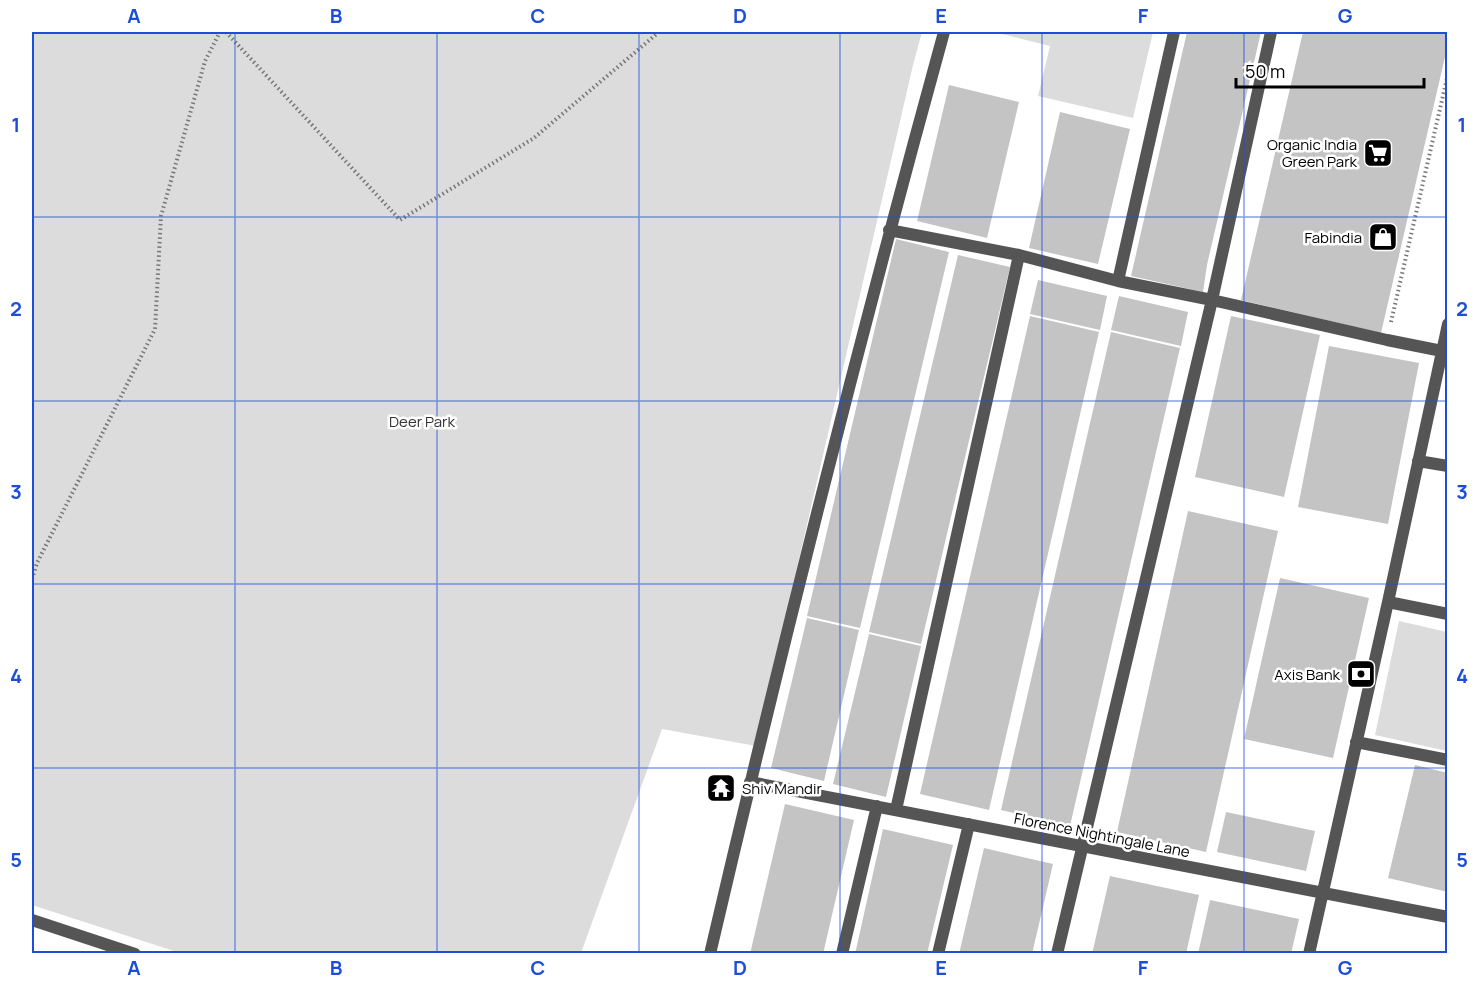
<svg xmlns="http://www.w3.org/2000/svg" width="1479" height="985" viewBox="0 0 1479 985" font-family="Manrope,sans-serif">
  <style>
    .green { fill: #dcdcdc }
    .building { fill: #c4c4c4 }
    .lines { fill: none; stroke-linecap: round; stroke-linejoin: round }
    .path { stroke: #777; stroke-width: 4; stroke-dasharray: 1.5 3; stroke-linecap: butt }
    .street { stroke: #555; stroke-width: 12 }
    .grid { fill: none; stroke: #1d4ed8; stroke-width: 1.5; stroke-opacity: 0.55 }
    .labels { text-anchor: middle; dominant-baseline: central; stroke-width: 5; stroke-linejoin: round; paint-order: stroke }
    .poi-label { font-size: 15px; fill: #000; stroke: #fff; text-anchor: end }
    .park-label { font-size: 15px; fill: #333; stroke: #fff }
    .street-label { font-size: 15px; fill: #000; stroke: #fff }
    .neatline { fill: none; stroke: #1d4ed8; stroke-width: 2 }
    .grid-label { font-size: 20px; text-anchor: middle; font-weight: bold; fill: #1d4ed8 }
  </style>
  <rect width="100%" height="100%" fill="#fff"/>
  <!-- green -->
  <path class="green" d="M32,32H922L913,65L756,746L662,729L581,953H180L32,905Z
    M998,32H1153L1133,118L1038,96L1050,46L998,33Z
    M1399,621L1447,632V751L1375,735Z"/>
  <!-- building -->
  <path class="building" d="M1187,32H1261L1207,265L1203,292L1131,276Z
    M1303,32H1448V44L1381,333L1241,300Z
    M949,85L1019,102L987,238L917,221Z
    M1060,112L1130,129L1098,264L1029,248Z
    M896,239L949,252L860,628L807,616Z
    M958,255L1010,267L921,644L869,632Z
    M1038,280L1107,296L1100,330L1030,314Z
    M1119,296L1188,312L1181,346L1111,330Z
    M1030,316L1099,332L989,810L920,794Z
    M1231,316L1320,335L1284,497L1195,477Z
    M1111,332L1180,348L1070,826L1001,810Z
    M1329,346L1419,363L1388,524L1298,507Z
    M1188,511L1278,531L1206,852L1117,832Z
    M1280,578L1369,598L1333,758L1244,739Z
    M807,618L859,630L824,781L771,768Z
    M869,634L921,646L886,797L833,784Z
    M1415,765L1448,773V892L1388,878Z
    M785,804L854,820L823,954H750Z
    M1226,812L1315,831L1306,871L1217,852Z
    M883,829L953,845L927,954H855Z
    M984,848L1053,864L1032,954H959Z
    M1110,876L1199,895L1186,954H1092Z
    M1210,900L1299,919L1291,954H1198Z"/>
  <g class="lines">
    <!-- path -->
    <path class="path" d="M226,32L400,220L534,138L659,32
      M1391,322L1448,74
      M32,579L37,563L155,329L161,216L205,61L220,32"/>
    <!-- street -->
    <path class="street" d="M889,230L1019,255L1118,281L1212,300L1387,340L1442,351
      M1118,281L1174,32
      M1418,461L1448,466
      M1388,602L1448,614
      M1356,742L1448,760
      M750,782L1448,917
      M896,810L1019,255
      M32,920L135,954
      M710,954C782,645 860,337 944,32
      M842,954L877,806
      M938,954L969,824
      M1057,954L1212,300L1271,32
      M1309,954L1388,602L1448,324"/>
  </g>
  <!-- grid -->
  <path class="grid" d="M235,32V954M437,32V954M639,32V954M840,32V954M1042,32V954M1244,32V954M32,217H1448M32,401H1448M32,584H1448M32,768H1448"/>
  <!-- icons -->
  <defs>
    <g id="supermarket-square" transform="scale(1.5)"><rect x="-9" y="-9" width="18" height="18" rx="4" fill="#000" stroke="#fff"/><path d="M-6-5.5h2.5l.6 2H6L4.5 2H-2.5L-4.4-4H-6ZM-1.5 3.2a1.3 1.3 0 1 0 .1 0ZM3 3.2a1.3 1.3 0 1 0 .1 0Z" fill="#fff"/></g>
    <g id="shop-square" transform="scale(1.5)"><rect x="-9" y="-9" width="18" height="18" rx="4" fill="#000" stroke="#fff"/><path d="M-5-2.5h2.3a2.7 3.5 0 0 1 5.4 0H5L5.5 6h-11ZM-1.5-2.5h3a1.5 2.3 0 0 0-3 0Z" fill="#fff"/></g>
    <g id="bank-square" transform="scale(1.5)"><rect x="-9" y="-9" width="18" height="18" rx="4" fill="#000" stroke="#fff"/><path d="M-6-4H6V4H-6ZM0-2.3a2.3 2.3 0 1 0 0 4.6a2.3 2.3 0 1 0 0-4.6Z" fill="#fff"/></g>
    <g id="temple-square" transform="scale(1.5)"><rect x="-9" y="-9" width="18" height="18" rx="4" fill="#000" stroke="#fff"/><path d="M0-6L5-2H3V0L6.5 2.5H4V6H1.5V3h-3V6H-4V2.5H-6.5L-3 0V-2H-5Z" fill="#fff"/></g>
  </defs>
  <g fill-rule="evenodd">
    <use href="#supermarket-square" x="1378" y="153"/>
    <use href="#shop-square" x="1383" y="237"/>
    <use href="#bank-square" x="1361" y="674"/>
    <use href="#temple-square" x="721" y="788"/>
  </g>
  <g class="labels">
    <!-- poi labels -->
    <g class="poi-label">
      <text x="1357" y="144">Organic India<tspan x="1357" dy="17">Green Park</tspan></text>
      <text x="1362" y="237">Fabindia</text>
      <text x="1340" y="674">Axis Bank</text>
      <text x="742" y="788" text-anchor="start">Shiv Mandir</text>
    </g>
    <!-- park labels -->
    <g class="park-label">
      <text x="422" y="421">Deer Park</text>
    </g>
    <!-- street labels -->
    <g class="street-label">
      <text transform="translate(1102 835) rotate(11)">Florence Nightingale Lane</text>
    </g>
  </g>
  <!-- border -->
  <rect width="1479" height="985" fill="none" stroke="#ffffff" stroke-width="66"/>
  <!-- scale -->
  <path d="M1236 78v9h188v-9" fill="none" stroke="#000000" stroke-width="3"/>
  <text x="1245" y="78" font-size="18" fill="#000000" stroke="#ffffff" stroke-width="4.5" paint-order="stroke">50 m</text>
  <rect x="33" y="33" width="1413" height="919" class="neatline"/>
  <g class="grid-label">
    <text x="134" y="23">A</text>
    <text x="336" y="23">B</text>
    <text x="538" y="23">C</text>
    <text x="740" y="23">D</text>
    <text x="941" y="23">E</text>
    <text x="1143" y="23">F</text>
    <text x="1345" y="23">G</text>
    <text x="16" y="132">1</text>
    <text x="1462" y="132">1</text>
    <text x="16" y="316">2</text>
    <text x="1462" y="316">2</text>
    <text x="16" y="499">3</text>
    <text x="1462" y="499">3</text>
    <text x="16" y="683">4</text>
    <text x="1462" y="683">4</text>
    <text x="16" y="867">5</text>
    <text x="1462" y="867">5</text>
    <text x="134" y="975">A</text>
    <text x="336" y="975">B</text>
    <text x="538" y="975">C</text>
    <text x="740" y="975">D</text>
    <text x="941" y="975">E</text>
    <text x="1143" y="975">F</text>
    <text x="1345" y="975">G</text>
  </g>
</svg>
